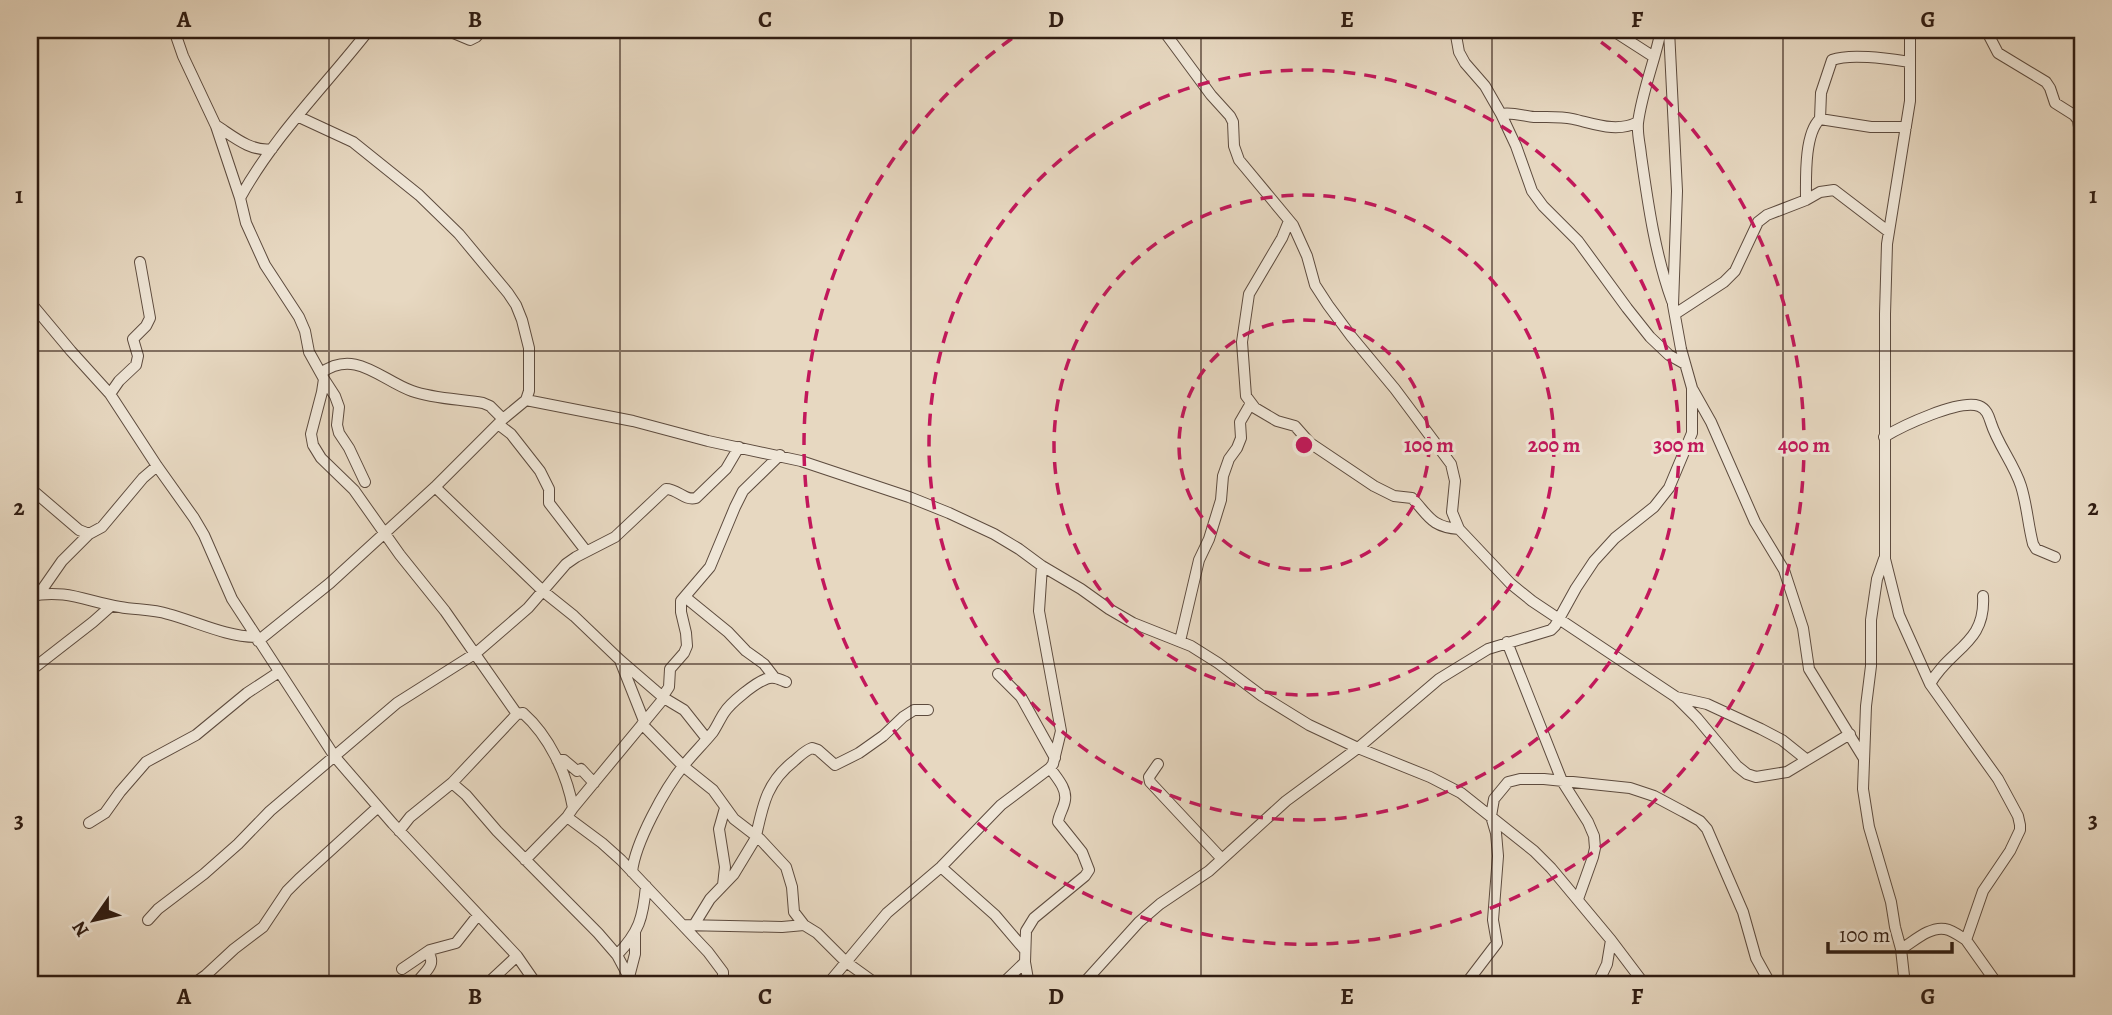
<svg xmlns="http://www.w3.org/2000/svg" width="2112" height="1015" viewBox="0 0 2112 1015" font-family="Alegreya,serif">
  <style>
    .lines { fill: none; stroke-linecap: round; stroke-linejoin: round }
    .minor-casing { stroke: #5d4b3e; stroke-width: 12 }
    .minor { stroke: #efe6d7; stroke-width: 10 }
    .grid { fill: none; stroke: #2f1c12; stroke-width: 2; stroke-opacity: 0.55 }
    .ring { fill: none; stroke: #c2185b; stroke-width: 3.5; stroke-dasharray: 12 9 }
    .centre { fill: #c2185b; stroke: #efe6d7; stroke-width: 3.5 }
    .ring-label { font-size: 21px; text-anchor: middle; font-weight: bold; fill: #c2185b; stroke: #efe6d7; stroke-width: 6; stroke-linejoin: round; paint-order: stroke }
    .neatline { fill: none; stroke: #2f1c12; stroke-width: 2.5 }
    .grid-label { font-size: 23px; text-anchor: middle; font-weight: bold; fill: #2f1c12 }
  </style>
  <rect width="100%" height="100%" fill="#e7d8c1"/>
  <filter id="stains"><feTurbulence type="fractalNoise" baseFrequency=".00286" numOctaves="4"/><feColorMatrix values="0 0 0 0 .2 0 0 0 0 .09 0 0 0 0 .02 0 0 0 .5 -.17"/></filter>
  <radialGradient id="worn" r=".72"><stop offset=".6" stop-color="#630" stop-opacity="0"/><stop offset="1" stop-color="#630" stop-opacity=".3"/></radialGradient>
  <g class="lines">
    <!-- minor casing -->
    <g class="minor-casing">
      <path id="minor" d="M174,30L183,56L216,126L240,198L246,223L265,265L299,317L305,331L309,352L324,379L322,392L311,434L313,445L321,458L354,490L400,555L445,611L517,714L452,783L410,817L399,831
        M446,30L470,40L476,37L482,30
        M1163,30L1211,95L1230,116L1233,122L1234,146L1239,160L1293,225L1307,256L1315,285L1328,305L1351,336L1395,389L1451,464L1455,481L1452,512L1459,529L1511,584L1532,601L1676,697L1707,704L1761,729L1782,740L1807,760
        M1455,30L1459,52L1465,63L1485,86L1501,114L1516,146L1532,191L1543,206L1578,241L1627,308L1650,337L1669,355L1685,364
        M1612,30L1654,57
        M1661,30C1655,61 1642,91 1638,123C1637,134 1640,144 1641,155C1648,204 1655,254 1672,301
        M1910,30V101L1887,244L1885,314V559L1899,615L1930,684L1998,779L2018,816L2020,825V830L2010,851L1983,891L1966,940L1998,985
        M1986,30L1998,53L2046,82L2050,88L2055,103L2074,115L2078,120L2082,147
        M1501,114C1513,112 1523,116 1534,117C1547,117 1560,116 1573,119C1595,124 1617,133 1638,122
        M1820,119L1821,93L1832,60C1851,53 1889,59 1910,62
        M217,126C234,137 251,152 272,149
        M240,198C274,136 326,85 369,30
        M1806,200C1806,179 1804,134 1820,119L1871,127H1906
        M1289,221L1282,238L1249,294L1242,342L1246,396L1255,408L1277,421L1295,426L1310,443L1374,486L1394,496L1412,498C1429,516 1431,527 1459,529
        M30,302L71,351L110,394L157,466L194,518L204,535L232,599L335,757L393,824L517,956L537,985
        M1675,314L1724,282L1735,271L1758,222L1767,215L1806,200L1820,192L1834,190L1889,232
        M321,373C355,348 381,380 412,391C434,399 461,399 483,403L490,406L503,419
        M324,379L335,396L339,407L337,425L339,433L349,448L365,482
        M1693,390L1711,422L1755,522L1784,570L1803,628L1809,669L1863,757
        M110,394L119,381L136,365L138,356L133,339L146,326L150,318L140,262
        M526,400L633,421L708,441L801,461L909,497L949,513L994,534L1019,549L1042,566L1081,589L1109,609L1133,623L1191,646L1218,663L1262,696L1309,725L1358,748L1430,777L1461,793L1534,851L1551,868L1611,940L1645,985
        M498,424L511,434L540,471L549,489V503L586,551
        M1884,437C1902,426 1959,399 1979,406C1987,409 1989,417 1991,423C1998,445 2014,464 2021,486C2027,505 2028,525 2033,544L2036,549L2055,557
        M435,487L544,592L574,616L620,660L664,698L684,710L707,739
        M30,488L79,530L89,534L102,527L143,478L157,466
        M1884,559L1877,579L1871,620V666L1866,706L1863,789L1869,827L1891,902L1895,927L1901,949L1905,985
        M39,594L62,561L89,534
        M30,596C67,589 85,601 120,607C135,610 152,609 168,614C198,622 224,636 256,637
        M685,597L728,632L746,651L764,664L774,677
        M258,641L330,583L435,487L503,419L526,400L529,391V348L522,320L516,305L508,293L459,234L419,195L353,142L299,117
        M1180,641L1199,560L1209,539L1221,500L1223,476L1229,459L1237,448L1241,438L1240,422L1251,403
        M1507,642L1562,781L1588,822L1594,836L1595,848L1593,857L1578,899
        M621,663L644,721
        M30,671L93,622L111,606
        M998,674L1021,697L1055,758
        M1930,684C1950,648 1986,644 1983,596
        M663,696L669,687L670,669L684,653L687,646L686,633L681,612V601L710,567L735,507L743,491L780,455
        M1676,697L1697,718L1737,766L1747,774L1756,777L1787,772L1850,734
        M517,714L523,713C549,736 567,774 573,808
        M642,724L683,766L713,790L734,819L760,839L786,867L792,887L794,912L804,925L817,933L846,962L878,985
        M557,760H564L577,771L581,769L594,783
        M1158,764L1149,777L1150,782L1222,859
        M452,783L466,795L497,831L598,933L617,955L633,985
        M567,817L602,843L621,860L708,952L723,972V985
        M89,823L105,813L120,792L146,762L196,735L247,693L279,672
        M756,836C763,804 767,782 794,761C800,756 804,751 812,748L818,750L835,765L859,753L883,736L903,717L914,710H928
        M525,860L567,817L573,808L664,698
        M941,867L995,915L1024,949
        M632,872C635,843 665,788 684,765C693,754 704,743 713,732C717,726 720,719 724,713C730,703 755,683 766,679C773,676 779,679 786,682
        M723,885L725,867L719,829L725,808
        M148,920L158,909L204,874L238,844L270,811L397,703L476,653L528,608L566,564L576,557L615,537L666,489C678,489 684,501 696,498L726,469L739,447
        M683,925L782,927L804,925
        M694,925L710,899L734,874L757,836
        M1901,949C1913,942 1930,926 1945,929C1952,930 1960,936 1966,940
        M617,955C639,932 643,918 646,886
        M402,969L430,950L456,943L478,915
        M629,977L635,954V933
        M192,985L206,975L234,949L263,927L287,891L299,879L378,807
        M416,985C422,972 438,967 428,952
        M486,985L517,956
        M827,985L887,913L941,867L1001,805L1050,768L1053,764L1061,731L1039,611L1042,566
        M1001,985L1025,962
        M1029,985L1025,962L1026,931L1034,918L1085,876L1089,870L1082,852L1058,822C1059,814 1064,808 1065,800C1067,788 1056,777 1050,768
        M1082,985L1139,922L1160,904L1209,871L1286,801L1358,748L1439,679L1488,649L1551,630L1555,626L1576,588L1594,561L1615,538L1654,507L1669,488L1692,433V388L1681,349L1673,305L1677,191L1669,30
        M1465,985L1497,943L1493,920L1498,856L1496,833L1491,816L1494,799L1508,782L1520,779H1544L1630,788L1654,796L1684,812L1700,821L1707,829L1743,912L1756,958L1771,985
        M1597,985L1607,964L1611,940"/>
    </g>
    <!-- minor -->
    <use href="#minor" class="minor"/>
  </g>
  <!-- grid -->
  <path class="grid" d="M329,30V985M620,30V985M911,30V985M1201,30V985M1492,30V985M1783,30V985M30,351H2082M30,664H2082"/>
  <!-- distance rings -->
  <g class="ring">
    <circle cx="1304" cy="445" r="125"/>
    <circle cx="1304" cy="445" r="250"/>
    <circle cx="1304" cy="445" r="375"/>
    <path d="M1584 30A500 500 0 1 1 1024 30"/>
  </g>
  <circle cx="1304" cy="445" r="10" class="centre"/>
  <g class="ring-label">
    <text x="1429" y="452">100 m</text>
    <text x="1554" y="452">200 m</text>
    <text x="1679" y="452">300 m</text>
    <text x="1804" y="452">400 m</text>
  </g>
  <!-- margin -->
  <rect width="2112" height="1015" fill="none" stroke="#e7d8c1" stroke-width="77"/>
  <!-- north arrow -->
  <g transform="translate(94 920) rotate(236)" stroke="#efe6d7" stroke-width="5" paint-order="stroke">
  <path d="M0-5L12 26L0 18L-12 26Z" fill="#2f1c12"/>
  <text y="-10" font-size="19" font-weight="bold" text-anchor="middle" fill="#2f1c12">N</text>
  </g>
  <!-- scale -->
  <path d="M1828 942v10h124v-10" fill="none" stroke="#2f1c12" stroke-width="3.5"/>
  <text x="1839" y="942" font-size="21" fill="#2f1c12" stroke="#efe6d7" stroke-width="5" paint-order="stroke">100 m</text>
  <rect x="38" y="38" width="2036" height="938" class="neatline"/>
  <g class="grid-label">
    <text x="184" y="27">A</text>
    <text x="475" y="27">B</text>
    <text x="765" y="27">C</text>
    <text x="1056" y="27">D</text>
    <text x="1347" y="27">E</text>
    <text x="1637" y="27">F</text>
    <text x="1928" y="27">G</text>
    <text x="19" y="203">1</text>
    <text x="2093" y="203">1</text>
    <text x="19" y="515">2</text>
    <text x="2093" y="515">2</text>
    <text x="19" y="828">3</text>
    <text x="2093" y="828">3</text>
    <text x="184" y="1004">A</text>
    <text x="475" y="1004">B</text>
    <text x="765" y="1004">C</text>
    <text x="1056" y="1004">D</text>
    <text x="1347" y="1004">E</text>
    <text x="1637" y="1004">F</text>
    <text x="1928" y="1004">G</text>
  </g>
  <rect width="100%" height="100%" filter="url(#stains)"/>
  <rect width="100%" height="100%" fill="url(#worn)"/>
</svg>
